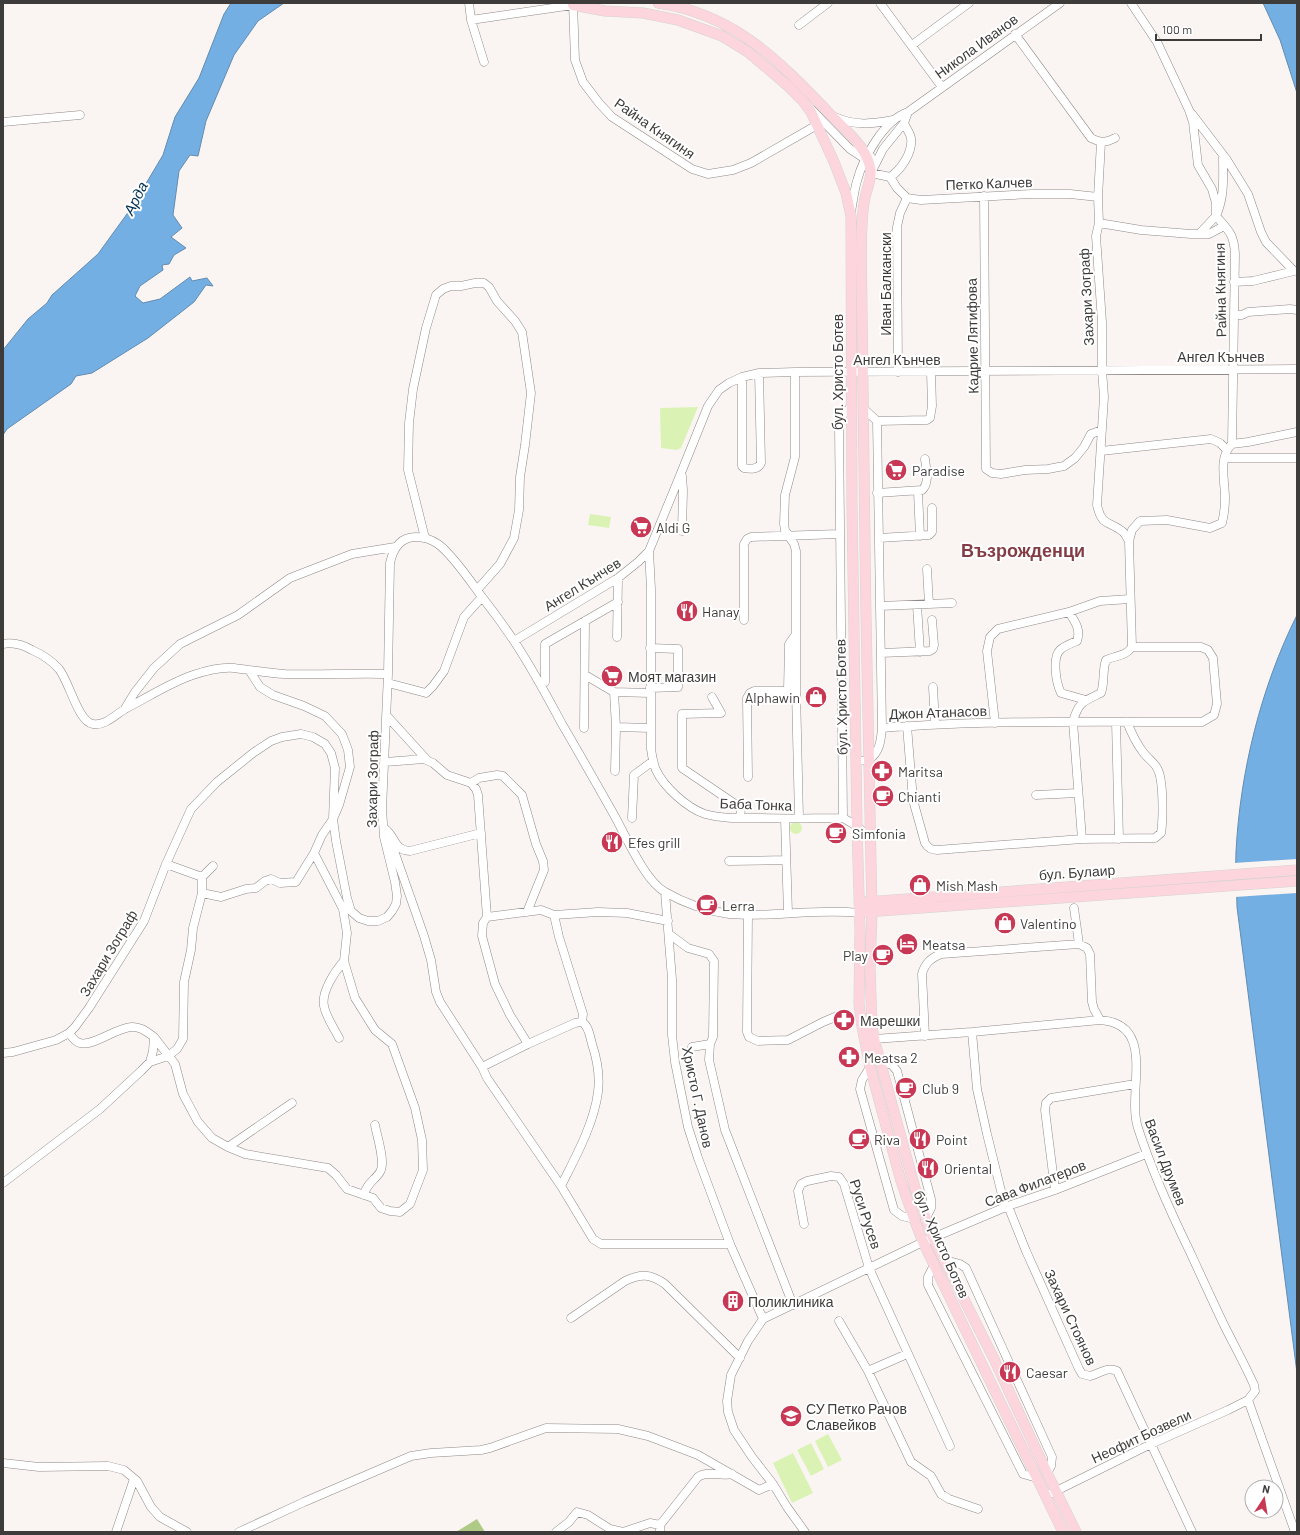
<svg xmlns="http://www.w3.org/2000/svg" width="1300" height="1535" viewBox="0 0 1300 1535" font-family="Barlow,sans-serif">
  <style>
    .green { fill: #daf3b5 }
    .forest { fill: #afca84 }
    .water { fill: #73afe3; stroke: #638cb1 }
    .pier { fill: #faf5f2 }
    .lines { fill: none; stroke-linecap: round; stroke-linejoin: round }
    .minor-casing { stroke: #8f8a87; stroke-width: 9 }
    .major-casing { stroke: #d5d4d4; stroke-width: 11 }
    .minor { stroke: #fff; stroke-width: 8 }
    .major { stroke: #fdd5dc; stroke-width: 10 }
    .labels { text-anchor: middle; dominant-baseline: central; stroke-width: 4; stroke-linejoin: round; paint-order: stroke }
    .street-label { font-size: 14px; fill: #3e3c3b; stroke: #fff }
    .poi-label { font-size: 14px; fill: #3e3c3b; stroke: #fff; text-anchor: start }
    .water-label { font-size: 15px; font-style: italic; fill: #013153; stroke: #fff }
    .district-label { font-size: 18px; font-weight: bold; fill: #843c45; stroke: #fff }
  </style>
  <rect width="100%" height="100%" fill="#faf5f2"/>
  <!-- green -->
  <path class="green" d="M698,407L681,448L677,450L661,448L660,408Z
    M590,514L611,517L609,528L588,525Z
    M790 828a6 6 0 1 1 12 0a6 6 0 1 1-12 0Z
    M828,1434L842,1460L828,1467L815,1441Z
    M811,1443L824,1469L811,1476L797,1450Z
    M793,1453L813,1493L792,1503L773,1463Z"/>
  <!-- forest -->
  <path class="forest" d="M477,1519L485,1532H456Z"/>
  <!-- water -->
  <path class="water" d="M231,3H284L258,21L234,55L206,121L198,156L190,155L179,171L173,215L182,228L171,237L186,248L174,255L169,264L162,265L163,270L140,286L135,296L143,303L160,299L190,277L192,281L207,278L213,286L206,285L194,302L148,338L92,373L76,376L71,384L7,429L3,435V350L28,319L47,303L52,295L98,254L132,207L163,155L175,117L199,78L224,14Z
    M1263,3H1297V93L1280,40Z
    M1297,615V1373L1237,907C1237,888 1235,870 1236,852C1240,772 1261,687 1297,615Z"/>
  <!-- pier -->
  <path class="pier" d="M1297,859V893L1235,897L1234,863Z"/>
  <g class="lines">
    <!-- minor casing -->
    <g class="minor-casing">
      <path id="minor" d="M469,3L471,20L484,62
        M573,3L575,60L583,82L599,103L612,117L692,169L708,174L733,170L751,163L817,125
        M880,3L942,87
        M1131,3L1157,42L1189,110L1193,122L1198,165L1212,189L1216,203V216L1200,233
        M471,20L573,5
        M799,25L828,3
        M1015,34L1091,138C1101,143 1105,143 1115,138
        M912,45L969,3
        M812,110L850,149L862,157H871
        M1192,114L1227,160L1248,194L1261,232L1266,242L1294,271
        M835,117C855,126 872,124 893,120
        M3,122L80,115
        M904,123C906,128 910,133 911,138C913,152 901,170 890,177L871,173L883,149L904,123L908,112
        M1101,142L1098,197L1099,223L1096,236L1102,322V370L1104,397L1097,505C1102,527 1108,520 1122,531C1125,533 1127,538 1129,541
        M890,177L897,188L907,198L921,200L1032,194H1070L1098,197
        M984,196L986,469L992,473L1001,474L1025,470L1048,469L1064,466L1075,458L1084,447L1091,434L1102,430
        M851,212C853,201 854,191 857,181C863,158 884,120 908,112L1060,3
        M1099,223L1141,230L1191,234H1209L1224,226
        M1234,282L1253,281L1294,271
        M1235,315H1242L1248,312L1290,309L1297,310
        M795,372V457L785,495L784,524L785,530L794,544L796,551V691L799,818
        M898,372L897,227L900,213L907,198
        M742,377V466L744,468C750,469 758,470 761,463L759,373
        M877,421L927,420L930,418L932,406L931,372
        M1232,444L1248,442L1297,432
        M1101,451L1211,439L1220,443L1226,449
        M1225,458H1297
        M682,476L683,490L682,531
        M918,492L920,536
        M877,493L922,490C930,483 926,469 925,459
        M425,538L408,470L409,423L413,389L426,328L436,295L443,289L451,286H461L475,283H484L489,287L497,301L515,321L522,332L531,393L525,445L520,477L519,510L514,538L500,564L477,590
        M879,538L929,535L932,532V508
        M649,551L651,589V749C652,756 653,763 656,770C664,787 687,808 705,814C723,819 742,818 760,818C788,819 816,818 843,818L857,826L870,838
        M927,569L929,604
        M917,605L920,652
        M880,606L952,603
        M1069,612C1075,622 1081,629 1077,641C1072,643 1064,646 1060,650C1052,658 1056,683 1061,693L1086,700
        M744,620V544L747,539L751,537L839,534
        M617,637L618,578
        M514,641L618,578L638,562L649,551L681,473L708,406L719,390L729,383L742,377L759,373L795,372L1297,369
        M3,644C13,642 23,645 32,650C41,654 52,661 59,669C69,681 78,722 93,724C105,726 115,715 125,709C147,698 169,683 193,675C205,671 221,667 234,668C251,670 268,673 285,674C320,675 354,673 388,674
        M881,653L930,651L933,649L934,645L932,620
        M585,675L614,692L650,693
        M545,682V644L618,602
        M388,683L426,693L433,686L444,671L464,617L482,597
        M933,687L935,724
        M650,688L678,687V649L650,648
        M788,690L789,644L796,634
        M614,692L616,727L615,771
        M712,697L721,713L682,714V768L741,808L740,818
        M124,710L135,692L154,668L180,644L238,615L290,578L352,554L395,547
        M387,716L427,760
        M1116,722L1119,839
        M995,723L987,651L990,637L998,629L1069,612L1100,601L1130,599
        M907,726L913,800L925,843C928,848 931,850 937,850L1082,839L1155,838L1161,833C1163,821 1164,779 1157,768C1154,762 1147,758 1143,752C1136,743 1131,732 1127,722
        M616,727L651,728
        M584,728L585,621
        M882,728C988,720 1095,722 1202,722L1214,715L1217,704L1213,658L1208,650L1201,647H1132
        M856,761C860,761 866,761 869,759C880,753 881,739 882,728L877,421L863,408
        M385,762L424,759L433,763L447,775L471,783L476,789L478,795L487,917L483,923L482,936L495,984L510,1015L528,1044
        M748,777L747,698L750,693L754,691H796
        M471,783L479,778L497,775L503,776L522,795L536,844L543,861L544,870L527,912
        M1036,795L1078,793
        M632,818L634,775L653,761
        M843,818L839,427L843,414L851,407
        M785,819L788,913
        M384,828C396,836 393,850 410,851L481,833
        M385,838L392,845L424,936L431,960L436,992L440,1002L482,1067L487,1078L561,1186L593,1239L601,1244H730
        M1082,839L1073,722C1078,702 1084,701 1101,693C1105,682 1102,671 1106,660C1116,655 1125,657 1132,647L1129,541L1132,530L1140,521L1167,520L1210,528L1222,523C1224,515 1225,507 1225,498C1225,481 1218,457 1232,444L1235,254C1234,234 1229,231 1216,216C1225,196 1223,177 1223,155
        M729,861L786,860
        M166,864L202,877
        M665,892L672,979V1035L675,1062L688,1127L698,1158L730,1244L763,1319
        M202,893L221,897L246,889L256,888L265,881L271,879L280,883L296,882L314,853
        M1074,908L1079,944L1087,948L1090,954L1092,1002L1094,1009L1100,1020
        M748,914L747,1032L749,1037L758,1041L788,1040L823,1022L835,1017
        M554,915L559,937L583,1014L582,1022
        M487,917L541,910L554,915L598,912L627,913L668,921
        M669,934L688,948L709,954L714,961L713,1037L710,1044L709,1060L725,1130L793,1305
        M972,1032L977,1089L987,1134L1005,1207
        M925,1036L922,974C925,963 931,958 941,954L1079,944
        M154,1037L175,1064L183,1094L198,1122L212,1138L228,1147L245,1154L328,1168L336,1175L347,1189L373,1198L381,1208L390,1211L400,1212L410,1204L423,1170L422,1140L415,1108L392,1044L375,1030L355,998L344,961L347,933L343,909L314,853L322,835L333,819L339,805L350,767L348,750L342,734L325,716L304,706L273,695L260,687L249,670
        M339,1038C334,1028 326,1017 324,1006C321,992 335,971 344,961
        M874,1039L972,1032L1100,1020C1158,1024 1126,1092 1138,1128C1152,1172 1171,1213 1191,1254C1202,1278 1213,1302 1224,1325C1234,1345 1245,1365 1254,1385L1255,1391L1248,1400L1295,1532
        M692,1047L710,1044
        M3,1053L13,1052L56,1040L69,1033L75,1027L89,1008L144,921L166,864L191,809L217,782L253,753L271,741L282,737L301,734L313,737L325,744L331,753L335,768L333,819L336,841L347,898L351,911L359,918L368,921H378L387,917L392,911L396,904L397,896L395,882L384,837L382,809L388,674L390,563C393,549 400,537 416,537C424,537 432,540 438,544C453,555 471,582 482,597C493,611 504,626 514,641C532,668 547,696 562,724C579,753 596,783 613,813C625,834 644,880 665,892C684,903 708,911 729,914C772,918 816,908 859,913
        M881,1061L892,1065L897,1071L931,1199V1208L925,1220
        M150,1062L168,1056L177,1049L183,1039L184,982L191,950L193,928L202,893V877L213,866
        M482,1067L528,1044L575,1023L582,1022C589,1026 590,1037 592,1044C597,1059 600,1076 598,1092C594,1124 575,1158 561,1186
        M870,1067L862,1080L860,1089L894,1210L902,1216L914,1219
        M228,1147L292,1103
        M3,1183L100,1109L141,1071L150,1062L153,1051L154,1037C147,1032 140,1026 131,1027C116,1028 92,1047 80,1043C75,1042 72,1037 69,1033
        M1055,1190L1045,1110L1046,1103L1051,1098L1135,1084
        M364,1195C366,1184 375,1180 380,1172C386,1162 377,1137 375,1125
        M1008,1206L1026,1251L1079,1369L1082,1374L1090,1376C1099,1374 1108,1366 1117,1371L1192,1532
        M804,1224L798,1191L801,1184L807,1181L831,1176L839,1177L844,1184L869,1268L950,1446
        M945,1260L960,1264L966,1268L1052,1457L1051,1466L1047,1473
        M934,1265L928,1277V1285L1023,1474L1037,1478
        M571,1318L625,1281C641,1273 651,1274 665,1284L740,1358
        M839,1321L868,1371L911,1462L931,1476L941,1494L949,1499L978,1509
        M868,1371L907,1354
        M3,1463L39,1467L108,1466L124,1470L137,1481L151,1507L160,1517L187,1532
        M1046,1496L1151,1444L1228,1410L1248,1400
        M116,1532L134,1479
        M239,1532L304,1502L411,1456L431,1453L481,1450L490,1448L546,1428L618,1429L648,1436L698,1455L759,1490L773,1484
        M556,1532L569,1522L577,1512L588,1515L610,1529L623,1532L650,1523L660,1525
        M660,1532V1525L698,1477C708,1470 721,1477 732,1474
        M805,1532L787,1507L773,1484L752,1457L734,1430L728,1412L727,1401L731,1375L748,1341L763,1319L923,1242L1008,1206L1055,1190L1146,1154"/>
    </g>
    <!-- major casing -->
    <g class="major-casing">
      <path id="major" d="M658,3C735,14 780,62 831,115C844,129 863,144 869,163C874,176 866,189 864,203C859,238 862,275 862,310C864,511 867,711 872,912L870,968L872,1026L874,1039L915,1188L933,1238L994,1359L1047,1473L1076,1532
        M573,5L605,11L643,13L678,20L722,36L748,52L788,86L803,101L811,112L834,162L846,193L851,216L852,505L857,826L860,930L859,1004L862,1027L870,1067L901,1181L914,1219L923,1242L1063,1532
        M866,902L1297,870
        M866,912L1297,881"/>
    </g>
    <!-- minor -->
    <use href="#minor" class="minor"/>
    <!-- major -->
    <use href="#major" class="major"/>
  </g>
  <!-- icons -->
  <defs>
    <g id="supermarket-disc" transform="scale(1.15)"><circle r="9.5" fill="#c83854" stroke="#fff"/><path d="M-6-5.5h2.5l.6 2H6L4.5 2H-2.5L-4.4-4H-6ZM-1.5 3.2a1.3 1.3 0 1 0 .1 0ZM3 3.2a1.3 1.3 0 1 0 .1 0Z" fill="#fff"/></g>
    <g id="restaurant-disc" transform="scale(1.15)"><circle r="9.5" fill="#c83854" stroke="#fff"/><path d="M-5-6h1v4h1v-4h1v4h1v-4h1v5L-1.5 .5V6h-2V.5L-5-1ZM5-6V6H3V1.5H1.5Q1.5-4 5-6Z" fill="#fff"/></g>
    <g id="shop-disc" transform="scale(1.15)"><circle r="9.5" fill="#c83854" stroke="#fff"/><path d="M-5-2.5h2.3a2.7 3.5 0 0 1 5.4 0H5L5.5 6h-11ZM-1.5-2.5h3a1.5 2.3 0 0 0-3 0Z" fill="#fff"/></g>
    <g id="pharmacy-disc" transform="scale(1.15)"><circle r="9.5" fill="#c83854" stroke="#fff"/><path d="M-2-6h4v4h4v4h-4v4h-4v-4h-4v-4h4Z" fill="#fff"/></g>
    <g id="cafe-disc" transform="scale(1.15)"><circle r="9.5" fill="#c83854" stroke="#fff"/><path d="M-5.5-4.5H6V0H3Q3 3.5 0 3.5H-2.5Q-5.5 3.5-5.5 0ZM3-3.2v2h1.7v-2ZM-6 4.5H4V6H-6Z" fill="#fff"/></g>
    <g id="hotel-disc" transform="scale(1.15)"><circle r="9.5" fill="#c83854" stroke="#fff"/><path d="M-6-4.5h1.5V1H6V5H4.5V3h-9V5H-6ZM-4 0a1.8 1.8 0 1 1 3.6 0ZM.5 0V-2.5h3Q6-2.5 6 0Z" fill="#fff"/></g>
    <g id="building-disc" transform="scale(1.15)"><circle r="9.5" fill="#c83854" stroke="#fff"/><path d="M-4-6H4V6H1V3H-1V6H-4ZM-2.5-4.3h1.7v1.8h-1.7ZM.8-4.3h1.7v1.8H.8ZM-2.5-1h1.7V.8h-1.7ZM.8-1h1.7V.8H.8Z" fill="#fff"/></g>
    <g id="school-disc" transform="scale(1.15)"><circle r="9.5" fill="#c83854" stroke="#fff"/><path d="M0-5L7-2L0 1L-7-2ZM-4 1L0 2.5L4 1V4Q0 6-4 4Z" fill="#fff"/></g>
  </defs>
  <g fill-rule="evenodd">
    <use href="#supermarket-disc" x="896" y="470"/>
    <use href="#supermarket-disc" x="641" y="527"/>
    <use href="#restaurant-disc" x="687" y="611"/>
    <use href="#supermarket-disc" x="612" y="676"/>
    <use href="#shop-disc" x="816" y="697"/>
    <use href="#pharmacy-disc" x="882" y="771"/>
    <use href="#cafe-disc" x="883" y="796"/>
    <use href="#cafe-disc" x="836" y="833"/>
    <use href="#restaurant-disc" x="612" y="842"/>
    <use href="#shop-disc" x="920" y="885"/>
    <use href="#cafe-disc" x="707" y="905"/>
    <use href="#shop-disc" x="1005" y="923"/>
    <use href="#hotel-disc" x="907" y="944"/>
    <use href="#cafe-disc" x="883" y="955"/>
    <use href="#pharmacy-disc" x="844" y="1020"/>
    <use href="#pharmacy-disc" x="849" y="1057"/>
    <use href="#cafe-disc" x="906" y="1088"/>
    <use href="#cafe-disc" x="859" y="1139"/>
    <use href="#restaurant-disc" x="920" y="1139"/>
    <use href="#restaurant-disc" x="928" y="1168"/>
    <use href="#building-disc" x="733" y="1301"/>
    <use href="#restaurant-disc" x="1010" y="1372"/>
    <use href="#school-disc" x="791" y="1416"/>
  </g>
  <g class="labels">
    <!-- street labels -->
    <g class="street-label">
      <text transform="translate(976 46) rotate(-36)">Никола Иванов</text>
      <text transform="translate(655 128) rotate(35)">Райна Княгиня</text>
      <text transform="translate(989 183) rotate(-2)">Петко Калчев</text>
      <text transform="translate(885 284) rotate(-90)">Иван Балкански</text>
      <text transform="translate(1220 290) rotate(-91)">Райна Княгиня</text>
      <text transform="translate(1086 297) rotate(-93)">Захари Зограф</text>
      <text transform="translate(972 336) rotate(-91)">Кадрие Лятифова</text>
      <text x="1221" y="356">Ангел Кънчев</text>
      <text x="897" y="359">Ангел Кънчев</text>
      <text transform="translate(837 372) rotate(-90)">бул. Христо Ботев</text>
      <text transform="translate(582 584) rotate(-32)">Ангел Кънчев</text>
      <text transform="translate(841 697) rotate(-91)">бул. Христо Ботев</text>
      <text transform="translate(938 712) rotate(-2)">Джон Атанасов</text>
      <text transform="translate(372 779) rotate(-89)">Захари Зограф</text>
      <text transform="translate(756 804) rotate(2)">Баба Тонка</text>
      <text transform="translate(1077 872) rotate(-4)">бул. Булаир</text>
      <text transform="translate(108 953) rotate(-59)">Захари Зограф</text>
      <text transform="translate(698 1097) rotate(78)">Христо Г. Данов</text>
      <text transform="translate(1166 1162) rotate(69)">Васил Друмев</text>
      <text transform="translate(1035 1183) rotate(-21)">Сава Филатеров</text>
      <text transform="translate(866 1214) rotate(72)">Руси Русев</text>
      <text transform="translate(942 1244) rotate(66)">бул. Христо Ботев</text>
      <text transform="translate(1071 1317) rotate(65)">Захари Стоянов</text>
      <text transform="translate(1141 1436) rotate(-25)">Неофит Бозвели</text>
    </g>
    <!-- poi labels -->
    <g class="poi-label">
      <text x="912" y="470">Paradise</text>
      <text x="656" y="527">Aldi G</text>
      <text x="702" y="611">Hanay</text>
      <text x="628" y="676">Моят магазин</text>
      <text x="800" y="697" text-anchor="end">Alphawin</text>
      <text x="898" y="771">Maritsa</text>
      <text x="898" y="796">Chianti</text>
      <text x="852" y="833">Simfonia</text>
      <text x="628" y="842">Efes grill</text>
      <text x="936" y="885">Mish Mash</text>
      <text x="722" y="905">Lerra</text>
      <text x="1020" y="923">Valentino</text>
      <text x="922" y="944">Meatsa</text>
      <text x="868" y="955" text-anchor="end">Play</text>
      <text x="860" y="1020">Марешки</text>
      <text x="864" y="1057">Meatsa 2</text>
      <text x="922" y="1088">Club 9</text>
      <text x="874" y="1139">Riva</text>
      <text x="936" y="1139">Point</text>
      <text x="944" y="1168">Oriental</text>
      <text x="748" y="1301">Поликлиника</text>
      <text x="1026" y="1372">Caesar</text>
      <text x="806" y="1408">СУ Петко Рачов<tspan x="806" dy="16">Славейков</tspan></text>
    </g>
    <!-- water labels -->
    <g class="water-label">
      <text transform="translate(135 198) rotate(-63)">Арда</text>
    </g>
    <!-- district labels -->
    <g class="district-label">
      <text x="1023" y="550">Възрожденци</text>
    </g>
  </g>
  <!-- border -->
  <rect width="1300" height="1535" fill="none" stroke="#3e3c3b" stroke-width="8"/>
  <!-- north arrow -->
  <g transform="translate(1264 1499) rotate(12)"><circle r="19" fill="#ffffff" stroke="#b2b1b1"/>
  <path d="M0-3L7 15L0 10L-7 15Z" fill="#c83854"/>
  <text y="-6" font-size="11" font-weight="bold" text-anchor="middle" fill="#3e3c3b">N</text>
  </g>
  <!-- scale -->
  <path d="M1156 34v6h105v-6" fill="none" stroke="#3e3c3b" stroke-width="2"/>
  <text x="1162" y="34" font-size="12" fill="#3e3c3b" stroke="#ffffff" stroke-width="3" paint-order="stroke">100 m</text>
</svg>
